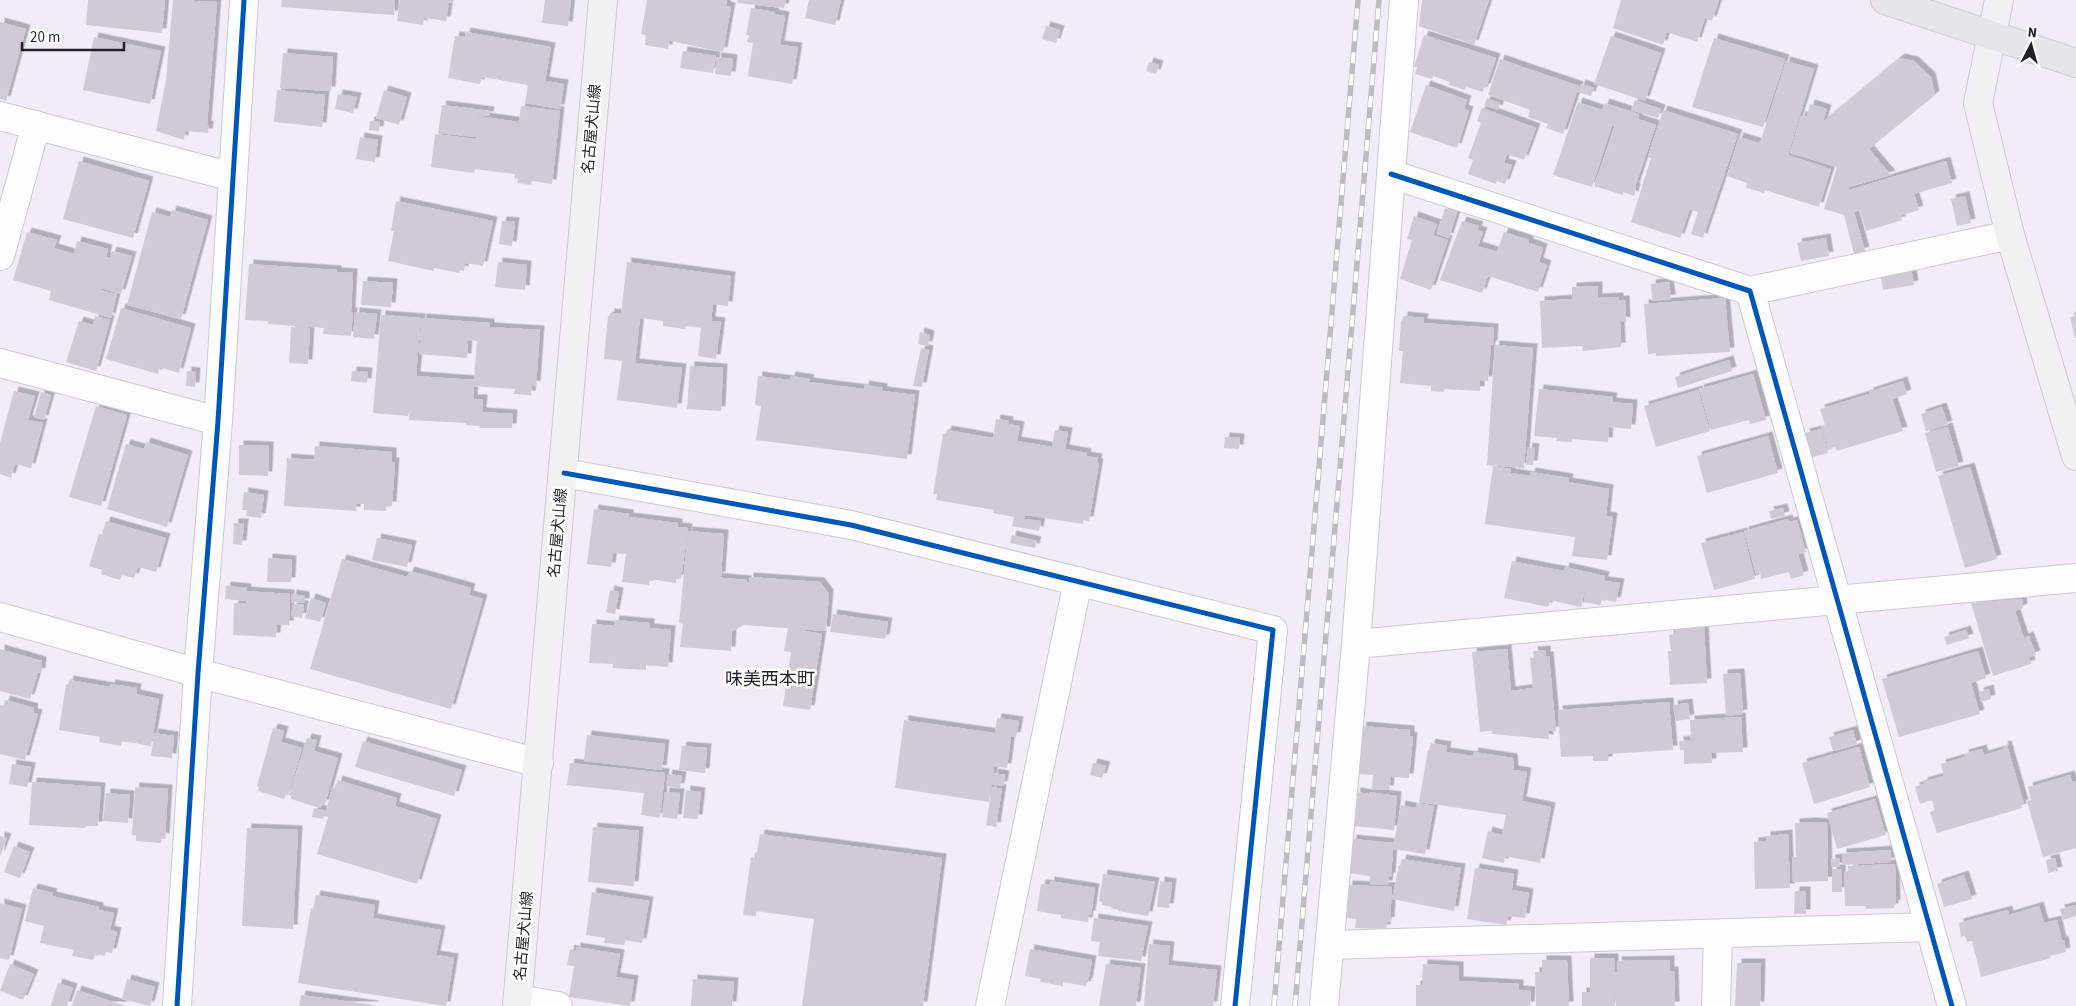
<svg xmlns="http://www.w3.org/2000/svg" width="2076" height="1006" viewBox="0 0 2076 1006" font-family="'Source Sans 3','Noto Sans JP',sans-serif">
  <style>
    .building { fill: #cfcad3; filter: url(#shadow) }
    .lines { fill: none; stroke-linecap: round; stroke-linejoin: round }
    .street-casing { stroke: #cdc8d2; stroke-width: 30 }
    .secondary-casing { stroke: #cdc8d2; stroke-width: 30 }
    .primary-casing { stroke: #cecbd1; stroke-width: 30 }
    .street { stroke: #fdfcfe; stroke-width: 28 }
    .secondary { stroke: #f3f0f4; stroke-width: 28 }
    .primary { stroke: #e8e5ea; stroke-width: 28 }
    .rail-casing { stroke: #bebcc0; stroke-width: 5.5 }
    .rail { stroke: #fff; stroke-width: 4; stroke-dasharray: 11; stroke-linecap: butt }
    .cycleway-casing { stroke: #fff; stroke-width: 8 }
    .cycleway { stroke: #0057b8; stroke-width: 5 }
    .labels { text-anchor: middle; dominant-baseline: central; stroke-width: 5; stroke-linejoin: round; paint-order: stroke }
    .street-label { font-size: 15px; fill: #241f29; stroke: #fff }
    .quarter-label { font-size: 18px; fill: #241f29; stroke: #fff }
  </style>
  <defs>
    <filter id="shadow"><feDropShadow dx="4.5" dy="-4.5" stdDeviation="0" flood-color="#0004"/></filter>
  </defs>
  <rect width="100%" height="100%" fill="#f2ecf7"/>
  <!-- building -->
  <path class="building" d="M88,0H165L162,33L86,25Z
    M173,0L217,2L207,125H209L208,133L185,131L184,140L156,131L166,80Z
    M282,0H395L394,15L281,7Z
    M400,0H453V3L449,2L446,21L424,18L423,25L397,21Z
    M545,0H571L568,26L542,23Z
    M647,0H727L726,6L731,7L723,52L671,41H669L668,49L645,45L646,35L641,34Z
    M738,0H786L784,8L737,3Z
    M809,0H841L835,25L805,18Z
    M1422,0H1489L1474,45L1419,26Z
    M1621,0H1719L1712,21L1705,18L1697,42L1667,32L1663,45L1613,28Z
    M751,8L775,12L774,14L785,16L780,45L798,47L792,84L748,76L753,43L747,42L749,35H746Z
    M0,22L26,29L6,101L0,99Z
    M1046,26L1060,30L1056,43L1042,39Z
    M466,32L551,47L545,81L564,84L560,109L525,103L528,85L482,77L480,84L448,78L455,36L465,37Z
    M1424,35L1496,58L1486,88H1484L1483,92L1466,87L1465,90L1449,85L1450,82L1433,76L1432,79L1415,74L1417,67H1414Z
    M1611,36L1661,53L1645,101L1594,84Z
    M94,37L161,51L150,104L83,90Z
    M1714,38L1785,59L1763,127L1692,107Z
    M683,51L716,56L713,73L680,68Z
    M283,53L333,57L331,91L280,88Z
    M717,57L733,59L731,76L715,74Z
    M1900,58L1914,61L1931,77L1935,95L1869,149L1891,175L1848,187L1849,190L1946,161L1952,183L1914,194L1919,210L1900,216L1902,220L1866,231L1860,210L1854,212L1865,251L1854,254L1844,215L1824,209L1837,167L1790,153L1801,116L1807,117L1810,104L1827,109L1823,122Z
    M1500,59L1579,86L1563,134L1546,128L1548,124L1528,117L1530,110L1488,95Z
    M1786,61L1814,69L1788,155L1831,169L1819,207L1765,190L1764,193L1746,188L1747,183L1727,176L1739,137L1759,143L1761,140Z
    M1149,62L1159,65L1156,74L1146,71Z
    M1581,84L1594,88L1591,96L1578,92Z
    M1426,85L1467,100L1464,109L1469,111L1457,148L1410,132Z
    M277,90L325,95L322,127L274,122Z
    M384,90L407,97L399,125L376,118Z
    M338,94L357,97L353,113L335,109Z
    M1487,98L1500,103L1498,110L1484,105Z
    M1635,100L1661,109L1658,118L1631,110Z
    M1578,102L1602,110L1605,103L1639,114L1638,119L1656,125L1635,187L1636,188L1634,196L1623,192V195L1594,186L1615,126L1612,125L1592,187L1553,175Z
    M442,105L490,111L489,116L478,115V116L519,122L521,106L560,111L552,184L532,181L531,185L517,183L518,179L514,178L515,174L475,169L474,173L431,167L435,134L476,139V137L438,133Z
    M1482,108L1536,128L1524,160L1507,154L1504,163L1512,165L1505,184L1497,181L1496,184L1468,174L1473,160L1468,158L1481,123L1477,121Z
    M1663,110L1738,134L1703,238L1691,234L1698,212L1690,209L1680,238L1631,222L1651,158L1648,157Z
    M370,121L380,122L379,131L369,130Z
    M360,137L378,140L375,162L356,159Z
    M79,161L149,181L133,238L63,219Z
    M1965,196L1971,223L1957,226L1951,199Z
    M396,201L493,221L483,266L465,263L464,271L460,270L459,273L434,268V271L388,261L394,231H391Z
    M1445,208L1457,212L1449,238L1437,234Z
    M172,210L208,220L181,319L127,305L152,212L170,217Z
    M1414,216L1437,224L1433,235L1448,240L1431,290L1400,279L1412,240L1407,239Z
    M502,221L515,222L512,246L499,244Z
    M1462,221L1479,226L1477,230L1483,232L1478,246L1497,252L1504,232L1529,240V243L1543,248L1539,262L1547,265L1538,292L1488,276L1482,293L1440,280Z
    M27,232L57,240L54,248L74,254L77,241L108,249L106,257L109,258L105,275L112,251L132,256L121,294L101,288L100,290L117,294L111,318L49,300L51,291L13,280Z
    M1826,238L1829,256L1801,261L1797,243Z
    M498,262L527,265L525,290L495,287Z
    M627,262L731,276L728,306L713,304L711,321L721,322L716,359L698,356L701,328L686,326L685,329L663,326V321L640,318L635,363L682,368L677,408L617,400L622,361L604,359L608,316H610V313L621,314Z
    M249,264L337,270V272L353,273L351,312H353L351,336L323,334L324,328L268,324V321L245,320Z
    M1911,268L1914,285L1883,290L1880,273Z
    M363,281L393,283L391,307L361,305Z
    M1669,282L1671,299L1652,301L1651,284Z
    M1598,286V298L1619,297V300H1625L1626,322L1620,321L1621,347L1583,351L1582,346L1542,348L1540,301L1572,299V287Z
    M1725,298L1730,352L1656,356V353L1648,354L1644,304Z
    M121,308L191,328L179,373L159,367L158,374L106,359Z
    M355,312L377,314L374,339L353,337Z
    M381,315L421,318L416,376L474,380L477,341L468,340L467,358L419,354L422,318L490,323V327L540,330L536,386L532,385L531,395L514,394L515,389L474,386L473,399H483L482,412L513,414L512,428H479L480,426L466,425V423L409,420L410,409L408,416L373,413Z
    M95,316L110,320L96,371L66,362L79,321L93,325Z
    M1403,316L1424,318L1423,323L1494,328L1493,345H1491L1488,381L1480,380V391L1444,389V392L1431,391V386L1400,383L1403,351H1399L1401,321L1403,320Z
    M2076,316V338H2075L2070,317Z
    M291,327L310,328L308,364L289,363Z
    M920,332L930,335L928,346L918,344Z
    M1495,345L1533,348L1524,468L1487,465Z
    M921,348L929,350L922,387L913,386Z
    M1729,360L1732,371L1678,388L1675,377Z
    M690,366L723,368L721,411L687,409Z
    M187,371L196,372L195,387L186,386Z
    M352,371L368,372L367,383L351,381Z
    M1753,374L1766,420L1750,424L1749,420L1711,430L1699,389Z
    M758,376L790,380L791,376L810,379L809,382L864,389L865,385L883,388V391L915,395L907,459L756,440L761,406L755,405Z
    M1903,381L1907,394L1892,399L1903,431L1837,451L1835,447L1828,449L1821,426L1825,425L1820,409L1869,394V392Z
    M1539,389L1613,397L1612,402L1633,404L1631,429L1609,427L1608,442L1572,439V442L1556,441L1557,438L1534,436Z
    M1698,390L1710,431L1656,447L1644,406Z
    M14,391L35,396L28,420L43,423L31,468L15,464L11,478L0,474V443Z
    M41,392L51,395L44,420L34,417Z
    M96,406L127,415L101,506L69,497Z
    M1942,407L1948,425L1926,431L1921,414Z
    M996,419L1009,421L1008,424L1020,426L1017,441L1052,447L1055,430L1068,432L1065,449L1087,453L1086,456L1098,458L1097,463H1099L1089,521L1083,520V524L1025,515L1024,519L1041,521L1039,531L1012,526L1014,517L993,513L994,510L936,500L937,494H933L943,434H946L947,430L993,438Z
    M1948,427L1959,466L1936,472L1925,433Z
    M1821,429L1828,453L1812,457L1805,433Z
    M1768,436L1778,473L1707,493L1697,456Z
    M1225,437L1240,438L1239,449L1224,448Z
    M146,442L188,455L167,527L107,509L126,444L144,449Z
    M239,445L269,446L268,476L239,475Z
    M315,446L392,452V462H395L392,506H386V511L364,510V504H356V511L284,506L287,458L314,460Z
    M1528,447L1535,448L1533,465H1526Z
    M1493,466L1511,469V473L1530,476L1531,472L1569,478L1568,482L1609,489L1606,516L1613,517L1607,560L1572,556L1575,537L1485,524Z
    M1970,467L1997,559L1965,568L1938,476Z
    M244,492L264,495L261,518L246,516L247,510H242Z
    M1783,508L1785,516L1771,519L1769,511Z
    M594,509L629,514V517L678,523V527L688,528L681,579H676V583L650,579L649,585L622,582L626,554L613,553L611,567L587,564Z
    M1788,519L1789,522L1797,520L1806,552L1798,554L1804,575L1791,579L1789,572L1761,579L1760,572L1756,574L1744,531Z
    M106,521L166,538L156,572L138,567L134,578L122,575L120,580L101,574L102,570L89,566L99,534L102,535Z
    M234,523H244L242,545L233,544Z
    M688,531L724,534L721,576L713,577L747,580V582L749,583V577L820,582L829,594L826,631L744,625L732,631L731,651L680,647L683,624L679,623Z
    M1743,532L1755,579L1714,590L1701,543Z
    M1012,535L1037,541L1035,548L1010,543Z
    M377,538L412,545L407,567L372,560Z
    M268,558L292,560L291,582H267Z
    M342,559L407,577L410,571L471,588L469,595L483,599L451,709L310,669Z
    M1512,561L1564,571L1565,567L1605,576L1604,581L1620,583L1616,602L1602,599L1600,605L1584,602L1586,583L1581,607L1550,600L1548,607L1504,598Z
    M226,586L247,588L246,591L290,594L289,625H277L276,637L233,635L234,603H246V601L225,599Z
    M610,590L619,592L615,614L606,612Z
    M292,594L305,596V603L291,602Z
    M311,598L326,603L320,622L305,618Z
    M2022,599L2023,608L2015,611L2024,638L2029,636L2036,655L2029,657L2031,664L1993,676L1971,603Z
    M293,604L304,605L302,618L291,616Z
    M833,614L888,622L885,639L830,632Z
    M615,620L650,623V628L671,630L668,667L646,665V670L613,668V664L589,663L592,624L614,626Z
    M1704,627L1707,683L1670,685L1668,651H1671L1669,635L1676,634L1675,629Z
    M788,628L822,634L810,710L783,706L791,652L784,651Z
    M1966,630L1969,638L1947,645L1944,637Z
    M0,649L42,661L41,673L38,672L30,699L0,691Z
    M1507,649L1511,691L1533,688L1530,658H1534L1533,651L1546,650V656H1549L1556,731H1548L1549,739L1492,734V731L1480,732L1472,652Z
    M1978,651L1986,678L1971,683L1980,714L1899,737L1882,679Z
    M1740,673L1743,714L1726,716L1723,674Z
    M69,680L110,687L111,684L137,688L136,694L159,699L151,746L122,741L121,746L99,742L100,737L59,730L66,684L68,685Z
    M1989,689L1991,699L1981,702L1979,692Z
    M6,700L34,708L33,713L38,714L25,760L0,754V705L3,706Z
    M1669,702L1673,750L1608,754V761H1593V756L1561,757L1558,710Z
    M1688,703L1690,719L1676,721L1673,705Z
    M1741,717L1743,752L1711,753L1712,763L1684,764V750H1680L1679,741L1691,740L1690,720Z
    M997,718L1019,721L1016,737L1011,736L1007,768L994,766L989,802L895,788L904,720L995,733Z
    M1362,726L1410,730V736L1413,737L1409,778L1391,777L1389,790L1372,789L1373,775L1358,774Z
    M273,728L284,731L281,742L302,748L288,795L286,794L284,799L258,791L259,787L257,786Z
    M1853,730L1857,744L1833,751L1829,737Z
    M154,733L174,736L172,758L151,756Z
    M587,735L665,744L662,770L584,761Z
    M307,738L317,740L314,751L338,758L325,804H322L320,808L291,799V796L289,795Z
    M363,741L462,770L454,796L355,767Z
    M1431,743L1447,746L1446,752L1473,756L1474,752L1513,758L1514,770L1527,772L1522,801L1551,807L1540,863L1505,856L1504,863L1482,858L1488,831L1502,835L1506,815L1419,802L1428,750H1429Z
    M2007,745L2024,804L2021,805L2022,808L1937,833L1930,812L1935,810L1932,800L1920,804L1915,787L1923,784V782L1944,776L1941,764L1965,757L1964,754L1982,749L1984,755L2004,749L2003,746Z
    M682,746L707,748L705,773L679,770Z
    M1859,747L1870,787L1814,804L1802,763Z
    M570,763L665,773L660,818L641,815L644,793L567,785Z
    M1093,763L1106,766L1102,778L1090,775Z
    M12,764L31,767L27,787L9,784Z
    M994,773L1005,775L1003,786L992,784Z
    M668,774L682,776L680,788L666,786Z
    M2070,775L2072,782L2076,781V848L2043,857L2027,801L2031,800L2028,787Z
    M338,780L397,798L395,806L437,819L417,884L317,854L328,817L324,816L323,819L312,817L314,808L326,811L332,788H336Z
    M32,782L101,787L98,826H86L85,828L29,825Z
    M135,787L168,789L165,838L161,837V843L136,841V835H132Z
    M992,787L1002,789L996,827L986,825Z
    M686,790L701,792L698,819L683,818Z
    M665,792L680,793L677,819L662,817Z
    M1356,792L1369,794V792L1397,796L1394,830L1353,826Z
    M106,793L130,795L128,823L103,821Z
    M1875,799L1886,835L1837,849L1827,813Z
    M1417,803L1434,806L1425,854L1393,849L1391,877H1389L1388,885L1370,884V876L1349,873L1352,839L1394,843L1401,805L1416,808Z
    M1810,822L1827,823L1828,881L1793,882L1792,857H1796L1795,823Z
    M593,827L639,831L634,886L588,882Z
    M247,828L298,830L293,929L242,926Z
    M760,834L942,858L923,1006H802L814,919L756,911V916L743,915L751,857L756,858Z
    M1788,834L1790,888L1755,889L1754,842L1766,841V836Z
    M0,836L7,838L0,856Z
    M14,846L30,852L20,878L4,872Z
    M1891,850V862L1842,865V853Z
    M1839,858L1840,867H1831V859Z
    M2055,858L2058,871L2048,873L2046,860Z
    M1402,859L1461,868L1454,911L1392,899L1399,865L1400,866Z
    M1895,864L1896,905L1894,904V908L1866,909L1865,906H1845L1844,871H1848V866Z
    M1475,868L1514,874L1511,896L1512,890L1529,893L1525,918L1508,916L1506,925L1467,919Z
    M1832,869H1841L1842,892H1832Z
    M1103,874L1155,882L1148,916L1118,911L1119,910L1111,908L1112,907L1102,905V902L1099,901Z
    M1964,875L1972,899L1944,907L1937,884Z
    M1050,881L1095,888L1091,915H1089L1088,922L1061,918V915L1037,911L1041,884L1050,885Z
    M1160,881L1172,883L1169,908L1157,907Z
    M1348,885L1392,887L1390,922L1387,921L1386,929L1355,928L1356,919L1347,918Z
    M33,888L53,893L52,896L99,907V910L114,913L110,930L117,932L112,953L106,952L105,956L95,954L93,960L72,956L74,950L40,943L44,926L25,921Z
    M1795,891H1806V914H1794Z
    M592,892L649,901L642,943L625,940L624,945L604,943L605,938L586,935Z
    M316,895L375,905L373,918L441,930L436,955L454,958L446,1006L298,983L311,908L313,909Z
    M0,903L22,909L9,960L0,958Z
    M2076,905V916L2063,920L2060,909Z
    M2039,906L2044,923L2057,920L2062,941L2064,940L2066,952L2050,956L2051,958L1981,977L1972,941L1967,942L1965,936L1961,937L1959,923L2008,910L2009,915Z
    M1094,918L1148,926L1141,961L1098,956L1100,942L1091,941Z
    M1149,944L1170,946L1168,965L1217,970L1213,1006H1144Z
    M576,947L620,954L616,977L634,980L630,1006L569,997L574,966L567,965L570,949L576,951Z
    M1030,949L1092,960L1088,983L1087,982L1086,986L1063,982V986L1040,982L1041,979L1025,976Z
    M1590,958H1614L1615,1006H1582V992H1590Z
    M1542,960H1567L1569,1006H1536L1535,972H1542Z
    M1670,960V971H1674L1675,1006H1616L1615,973L1618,972L1617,961Z
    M1737,963H1761L1760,1006H1735Z
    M10,964L34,974L23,1000L0,991Z
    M1106,964L1141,968L1136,1006H1099Z
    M1423,964L1459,966V981L1519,984V990L1531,991L1530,1006H1416V985H1422Z
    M127,979L155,987L150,1006L122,999Z
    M693,979L734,982L732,1006H691Z
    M58,983L73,988L67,1006H51Z
    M77,990L126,1006H72Z
    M301,995L374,1005V1006H299Z"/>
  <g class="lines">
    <!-- street casing -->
    <g class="street-casing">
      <path id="street" d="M0,116L233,177
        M1391,174L1750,291L1952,1006
        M0,256L36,125
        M1750,291L2010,235
        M0,363L218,421
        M564,473L851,525L1273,630L1235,1006
        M0,617L198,673L539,763
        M1356,644L2076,578
        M1330,945L1929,927
        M518,999L558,1006
        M177,1006L198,673L218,421L244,0
        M990,1006L1078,581
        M1324,1006L1356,644L1404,0
        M1716,1006L1718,934"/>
    </g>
    <!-- secondary casing -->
    <g class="secondary-casing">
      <path id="secondary" d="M1999,0L1978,103L2010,235L2076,456
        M517,1006L603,0"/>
    </g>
    <!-- primary casing -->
    <g class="primary-casing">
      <path id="primary" d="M1885,0L2076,63"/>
    </g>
    <!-- street -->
    <use href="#street" class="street"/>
    <!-- secondary -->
    <use href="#secondary" class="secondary"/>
    <!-- primary -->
    <use href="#primary" class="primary"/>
    <!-- rail casing -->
    <g class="rail-casing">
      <path id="rail" d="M1274,1006L1358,0
        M1295,1006L1379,0"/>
    </g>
    <!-- rail -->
    <use href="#rail" class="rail"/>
    <!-- cycleway casing -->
    <g class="cycleway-casing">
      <path id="cycleway" d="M1391,174L1750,291L1952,1006
        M564,473L851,525L1273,630L1235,1006
        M177,1006L198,673L218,421L244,0"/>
    </g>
    <!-- cycleway -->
    <use href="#cycleway" class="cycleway"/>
  </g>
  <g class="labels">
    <!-- street labels -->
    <g class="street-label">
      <text transform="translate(592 129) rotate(-85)">名古屋犬山線</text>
      <text transform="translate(558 533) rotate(-85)">名古屋犬山線</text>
      <text transform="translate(524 936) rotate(-85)">名古屋犬山線</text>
    </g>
    <!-- quarter labels -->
    <g class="quarter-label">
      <text x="770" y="679">味美西本町</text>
    </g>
  </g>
  <!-- north arrow -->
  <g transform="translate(2031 45) rotate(6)" stroke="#ffffff" stroke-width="4" paint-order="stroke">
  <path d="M0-4L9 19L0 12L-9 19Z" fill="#241f29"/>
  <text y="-8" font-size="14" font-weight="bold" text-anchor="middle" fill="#241f29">N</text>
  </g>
  <!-- scale -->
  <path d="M22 42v8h102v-8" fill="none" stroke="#241f29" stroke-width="2.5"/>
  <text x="30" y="42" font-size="15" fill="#241f29" stroke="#ffffff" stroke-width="4" paint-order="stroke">20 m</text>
</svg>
